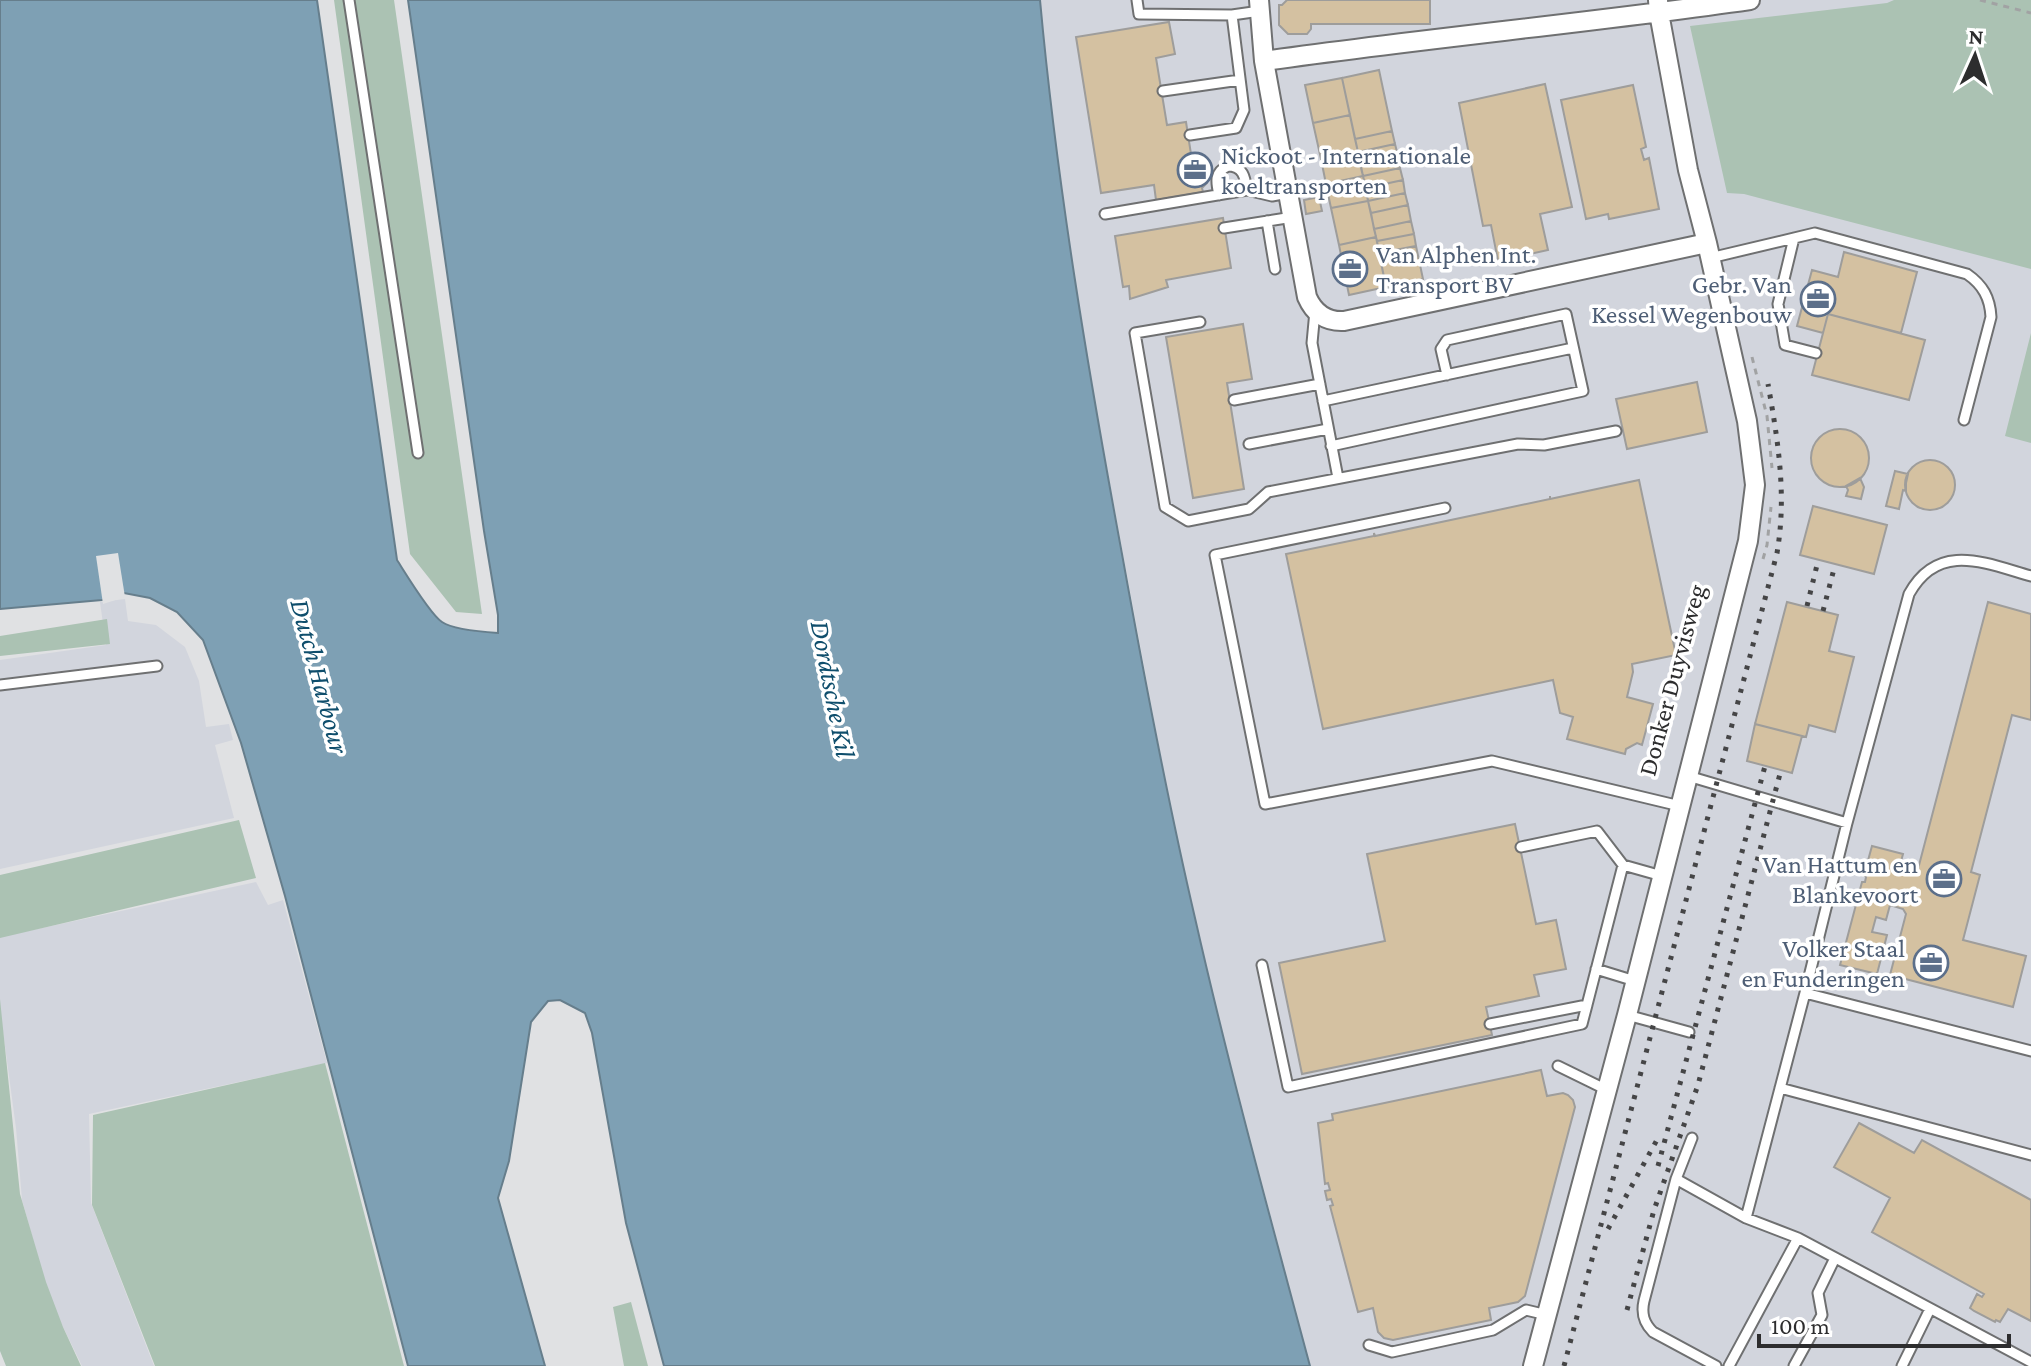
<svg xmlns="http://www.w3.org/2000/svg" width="2031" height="1366" viewBox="0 0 2031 1366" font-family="'Crimson Pro',serif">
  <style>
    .built { fill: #d2d5dd }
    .green { fill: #abc2b3 }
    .water { fill: #7ea0b4; stroke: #667e8c; stroke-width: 2 }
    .pier { fill: #e0e1e3 }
    .building { fill: #d4c1a1; stroke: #9e9d9b; stroke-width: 2 }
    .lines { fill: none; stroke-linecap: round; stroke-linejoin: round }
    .lane-casing { stroke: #6f7071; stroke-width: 13 }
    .street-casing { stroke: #6f7071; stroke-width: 22 }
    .path { stroke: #a1a2a3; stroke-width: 3; stroke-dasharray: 6 6; stroke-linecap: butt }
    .lane { stroke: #fff; stroke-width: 9 }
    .street { stroke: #fff; stroke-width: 18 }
    .rail { stroke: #454546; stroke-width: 5; stroke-dasharray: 4 8; stroke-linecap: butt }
    .labels { text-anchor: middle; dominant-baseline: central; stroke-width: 7; stroke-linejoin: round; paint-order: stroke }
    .service-label { font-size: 26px; fill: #4e5e75; stroke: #fff; text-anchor: end }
    .street-label { font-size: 26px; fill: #2d2d2e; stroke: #fff }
    .water-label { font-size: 28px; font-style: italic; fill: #0f4e6c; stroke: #fff }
  </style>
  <rect width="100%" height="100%" fill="#e0e1e3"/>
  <!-- built -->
  <path class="built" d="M1040,0H2031V1366H1310L1225,1042L1194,917L1166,784L1088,366L1068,236L1048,89Z
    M125,599L128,621L156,625L185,647L199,681L206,727L229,724L233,740L215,745L234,818L0,869V660L106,645L100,602Z
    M256,882L268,905L283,900L327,1063L89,1114L91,1203L154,1366H82L50,1300L22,1200L16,1128L0,1009V937Z"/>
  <!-- green -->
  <path class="green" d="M334,0H394L482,614L456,612L410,554Z
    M1894,0H2031V269L1744,194L1727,193L1690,26L1887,3Z
    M2031,333V443L2005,436Z
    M107,619L110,644L0,656V636Z
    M239,820L256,878L0,938V875Z
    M0,999L20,1194L46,1282L63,1327L81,1366H6L0,1351Z
    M325,1063L404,1366H155L92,1205L93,1115Z
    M631,1302L648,1366H649H624L613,1307Z"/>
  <!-- water -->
  <path class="water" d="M0,0H317L397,560C406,574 430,614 442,622C454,630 483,632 498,633V615L484,531L408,0H1040C1057,186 1088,370 1122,554C1144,676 1167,798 1195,918C1229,1068 1270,1217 1310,1366H664L626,1223L592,1033L585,1013L560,1000L548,1001L531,1022L509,1161L498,1198L545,1366H408L285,896L241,743L203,640L177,612L150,598L124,593L102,600L0,609Z"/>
  <!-- pier -->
  <path class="pier" d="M118,553L125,597L103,604L96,556Z"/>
  <!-- building -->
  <path class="building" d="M1287,0H1430V24H1311V29L1307,34H1288L1279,25V5H1282Z
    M1169,22L1175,54L1156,58L1167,125L1186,122L1193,167L1198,166V162L1200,176L1206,179L1207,183L1202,188L1203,192L1156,200L1154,185L1101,193L1076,37Z
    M1379,70L1392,131L1355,139L1342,78Z
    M1342,78L1350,115L1313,123L1305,85Z
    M1545,84L1572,207L1540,214L1548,250L1498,261L1491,225L1483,226L1459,103Z
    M1633,85L1646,147L1641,149L1644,160L1649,158L1659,209L1609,219L1608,214L1586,219L1561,100Z
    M1350,115L1358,152L1321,159L1313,123Z
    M1392,131L1395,144L1358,152L1355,139Z
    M1395,144L1398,156L1360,164L1358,152Z
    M1358,152L1363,176L1326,184L1321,159Z
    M1398,156L1400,168L1363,176L1360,164Z
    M1400,168L1403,180L1366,188L1363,176Z
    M1363,176L1368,201L1331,208L1326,184Z
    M1403,180L1405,193L1368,201L1366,188Z
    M1405,193L1408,205L1371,213L1368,201Z
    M1319,197L1322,211L1306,214L1304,200Z
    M1368,201L1376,237L1339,245L1331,208Z
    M1408,205L1411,221L1374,229L1371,213Z
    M1223,218L1231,268L1166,280L1168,287L1130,299L1129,286L1123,287L1115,236Z
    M1411,221L1414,234L1377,241L1374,229Z
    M1414,234L1416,246L1379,253L1377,241Z
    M1376,237L1386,287L1349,295L1339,245Z
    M1416,246L1423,279L1386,287L1379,253Z
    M1844,252L1917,272L1901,333L1828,314L1823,333L1797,326L1812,270L1838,277Z
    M1828,314L1925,340L1909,400L1812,375Z
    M1243,324L1252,379L1227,383L1244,489L1193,498L1166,337Z
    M1697,382L1707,432L1627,449L1616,399Z
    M1811 458a29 29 0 1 1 58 0a29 29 0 1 1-58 0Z
    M1905 485a25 25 0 1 1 50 0a25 25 0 1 1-50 0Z
    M1895,471L1908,474L1906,483V491L1903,490L1899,509L1886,506Z
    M1860,478L1864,487L1861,499L1846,496L1848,490L1846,486Z
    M1639,480L1676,655L1632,664L1633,672L1627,697L1653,704L1642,745L1637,743L1626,749L1625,754L1567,739L1573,717L1560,713L1553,680L1323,729L1286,554L1374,536V533L1375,536L1550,499V496V499Z
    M1813,506L1887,525L1874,574L1800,555Z
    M1787,602L1838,615L1829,651L1854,657L1835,732L1809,725L1806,737L1755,724Z
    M1988,602L2031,614V720L2012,715L1971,872L1980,875L1963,940L2026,956L2013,1007L1890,975L1906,914L1903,909L1890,905L1886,920L1876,917L1872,932L1887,935L1877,974L1840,965L1862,882H1865L1866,877L1864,875L1872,846L1903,854L1899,869L1912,872L1918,869Z
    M1755,724L1802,736L1792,773L1747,761Z
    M1515,824L1536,924L1556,920L1566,969L1534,975L1539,996L1486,1007L1492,1035L1302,1074L1279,963L1385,941L1367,854Z
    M1541,1070L1547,1096L1563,1093L1568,1095L1573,1100L1575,1107L1525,1296L1518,1302L1489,1308L1491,1320L1393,1340L1384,1338L1378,1332L1373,1308L1358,1312L1330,1206L1333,1205L1331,1199L1327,1200L1325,1191L1330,1190L1328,1183L1325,1184L1318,1123L1333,1120L1332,1114Z
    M1859,1123L1914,1153L1922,1140L2031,1200V1321L2008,1309L2000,1322L1996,1320L1995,1322L1974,1311L1970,1308L1977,1294L1982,1297L1984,1294L1872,1232L1890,1198L1834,1167Z"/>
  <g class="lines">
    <!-- lane casing -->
    <g class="lane-casing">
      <path id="lane" d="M349,0L418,453
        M1137,0L1139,14L1232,15L1260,11
        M1163,91L1240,80
        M1190,135L1236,128L1244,110L1232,15
        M1219,195C1216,182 1214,172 1228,166C1243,166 1245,177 1247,190
        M1105,214L1247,190L1272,196L1288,193
        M1267,221L1275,269
        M1224,228L1293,217
        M1794,238L1778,304L1785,345L1816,353
        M1710,258L1815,233L1967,274C1983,285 1990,298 1991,317L1964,420
        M1315,311L1312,343L1338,478
        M1200,322L1135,333L1165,507L1188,521L1249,509L1268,492L1518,444L1544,445L1616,431
        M1234,400L1320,384
        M1323,401L1573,348
        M1249,444L1328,429
        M1331,446L1583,391L1566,314L1447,340L1441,349L1447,375
        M1445,508L1215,555L1265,804L1492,761L1680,806
        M0,685L157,666
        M1688,776L1847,823
        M1623,865L1662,876
        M1262,965L1288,1087L1582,1024L1587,1005
        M1596,969L1635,981
        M1805,993L2031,1051
        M1627,1015L1689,1032
        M1490,1024L1587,1005L1623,865L1597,831L1521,847
        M1558,1066L1607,1090
        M1780,1088L2031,1155
        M1692,1138L1676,1179L1644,1301C1641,1314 1644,1323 1653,1332L1716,1366
        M1676,1179L1746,1218L1798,1238L2031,1362
        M1746,1218L1805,993L1847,823L1909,594C1938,541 1985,563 2031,576
        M1369,1345L1392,1352L1493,1330L1526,1310L1547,1315
        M1729,1366L1798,1238
        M1794,1366L1822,1315L1818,1293L1835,1258
        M1902,1366L1930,1309"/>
    </g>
    <!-- street casing -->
    <g class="street-casing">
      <path id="street" d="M1259,0L1264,61L1307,297C1314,313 1326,322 1344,321L1707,243
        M1264,61C1426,38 1589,23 1750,0
        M1533,1366L1627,1015L1748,541L1755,485L1747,421L1707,243L1688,170L1659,13L1658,0"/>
    </g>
    <!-- path -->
    <path class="path" d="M1980,0L2031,13
      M1752,357L1767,416L1772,468
      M1763,559L1767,545L1771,507"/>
    <!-- lane -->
    <use href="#lane" class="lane"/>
    <!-- street -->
    <use href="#street" class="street"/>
    <!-- rail -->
    <path class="rail" d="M1807,606L1818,561
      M1823,611L1835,565
      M1658,1166L1765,766
      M1608,1229L1658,1138
      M1627,1310L1654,1210L1698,1085L1781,770
      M1564,1366L1777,553C1787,495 1778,441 1768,384"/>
  </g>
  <!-- icons -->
  <defs>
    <g id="office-ring" transform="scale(1.8)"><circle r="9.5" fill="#fff" stroke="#5c6f8a" stroke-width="1.5"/><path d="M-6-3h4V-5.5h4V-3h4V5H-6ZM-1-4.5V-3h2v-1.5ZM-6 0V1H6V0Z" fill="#5c6f8a"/></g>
  </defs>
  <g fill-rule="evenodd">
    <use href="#office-ring" x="1195" y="170"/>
    <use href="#office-ring" x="1350" y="269"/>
    <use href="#office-ring" x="1818" y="299"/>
    <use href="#office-ring" x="1944" y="879"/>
    <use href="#office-ring" x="1931" y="963"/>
  </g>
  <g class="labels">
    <!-- service labels -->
    <g class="service-label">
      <text x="1221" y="155" text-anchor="start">Nickoot - Internationale<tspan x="1221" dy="30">koeltransporten</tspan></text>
      <text x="1376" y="254" text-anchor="start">Van Alphen Int.<tspan x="1376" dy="30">Transport BV</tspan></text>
      <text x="1792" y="284">Gebr. Van<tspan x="1792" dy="30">Kessel Wegenbouw</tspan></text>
      <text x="1918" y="864">Van Hattum en<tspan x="1918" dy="30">Blankevoort</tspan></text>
      <text x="1905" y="948">Volker Staal<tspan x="1905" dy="30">en Funderingen</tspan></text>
    </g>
    <!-- street labels -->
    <g class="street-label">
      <text transform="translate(1672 680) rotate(-75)">Donker Duyvisweg</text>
    </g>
    <!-- water labels -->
    <g class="water-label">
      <text transform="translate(320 676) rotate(75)">Dutch Harbour</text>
      <text transform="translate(833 689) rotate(79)">Dordtsche Kil</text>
    </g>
  </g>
  <!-- north arrow -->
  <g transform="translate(1975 56) rotate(3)" stroke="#ffffff" stroke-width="6" paint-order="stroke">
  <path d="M0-6L14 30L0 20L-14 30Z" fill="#2d2d2e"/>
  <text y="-12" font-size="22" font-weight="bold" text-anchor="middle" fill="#2d2d2e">N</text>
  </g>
  <!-- scale -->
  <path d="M1759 1334v12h250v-12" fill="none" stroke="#2d2d2e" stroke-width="4"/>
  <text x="1771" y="1334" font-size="24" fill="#2d2d2e" stroke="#ffffff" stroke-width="6" paint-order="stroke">100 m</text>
</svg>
